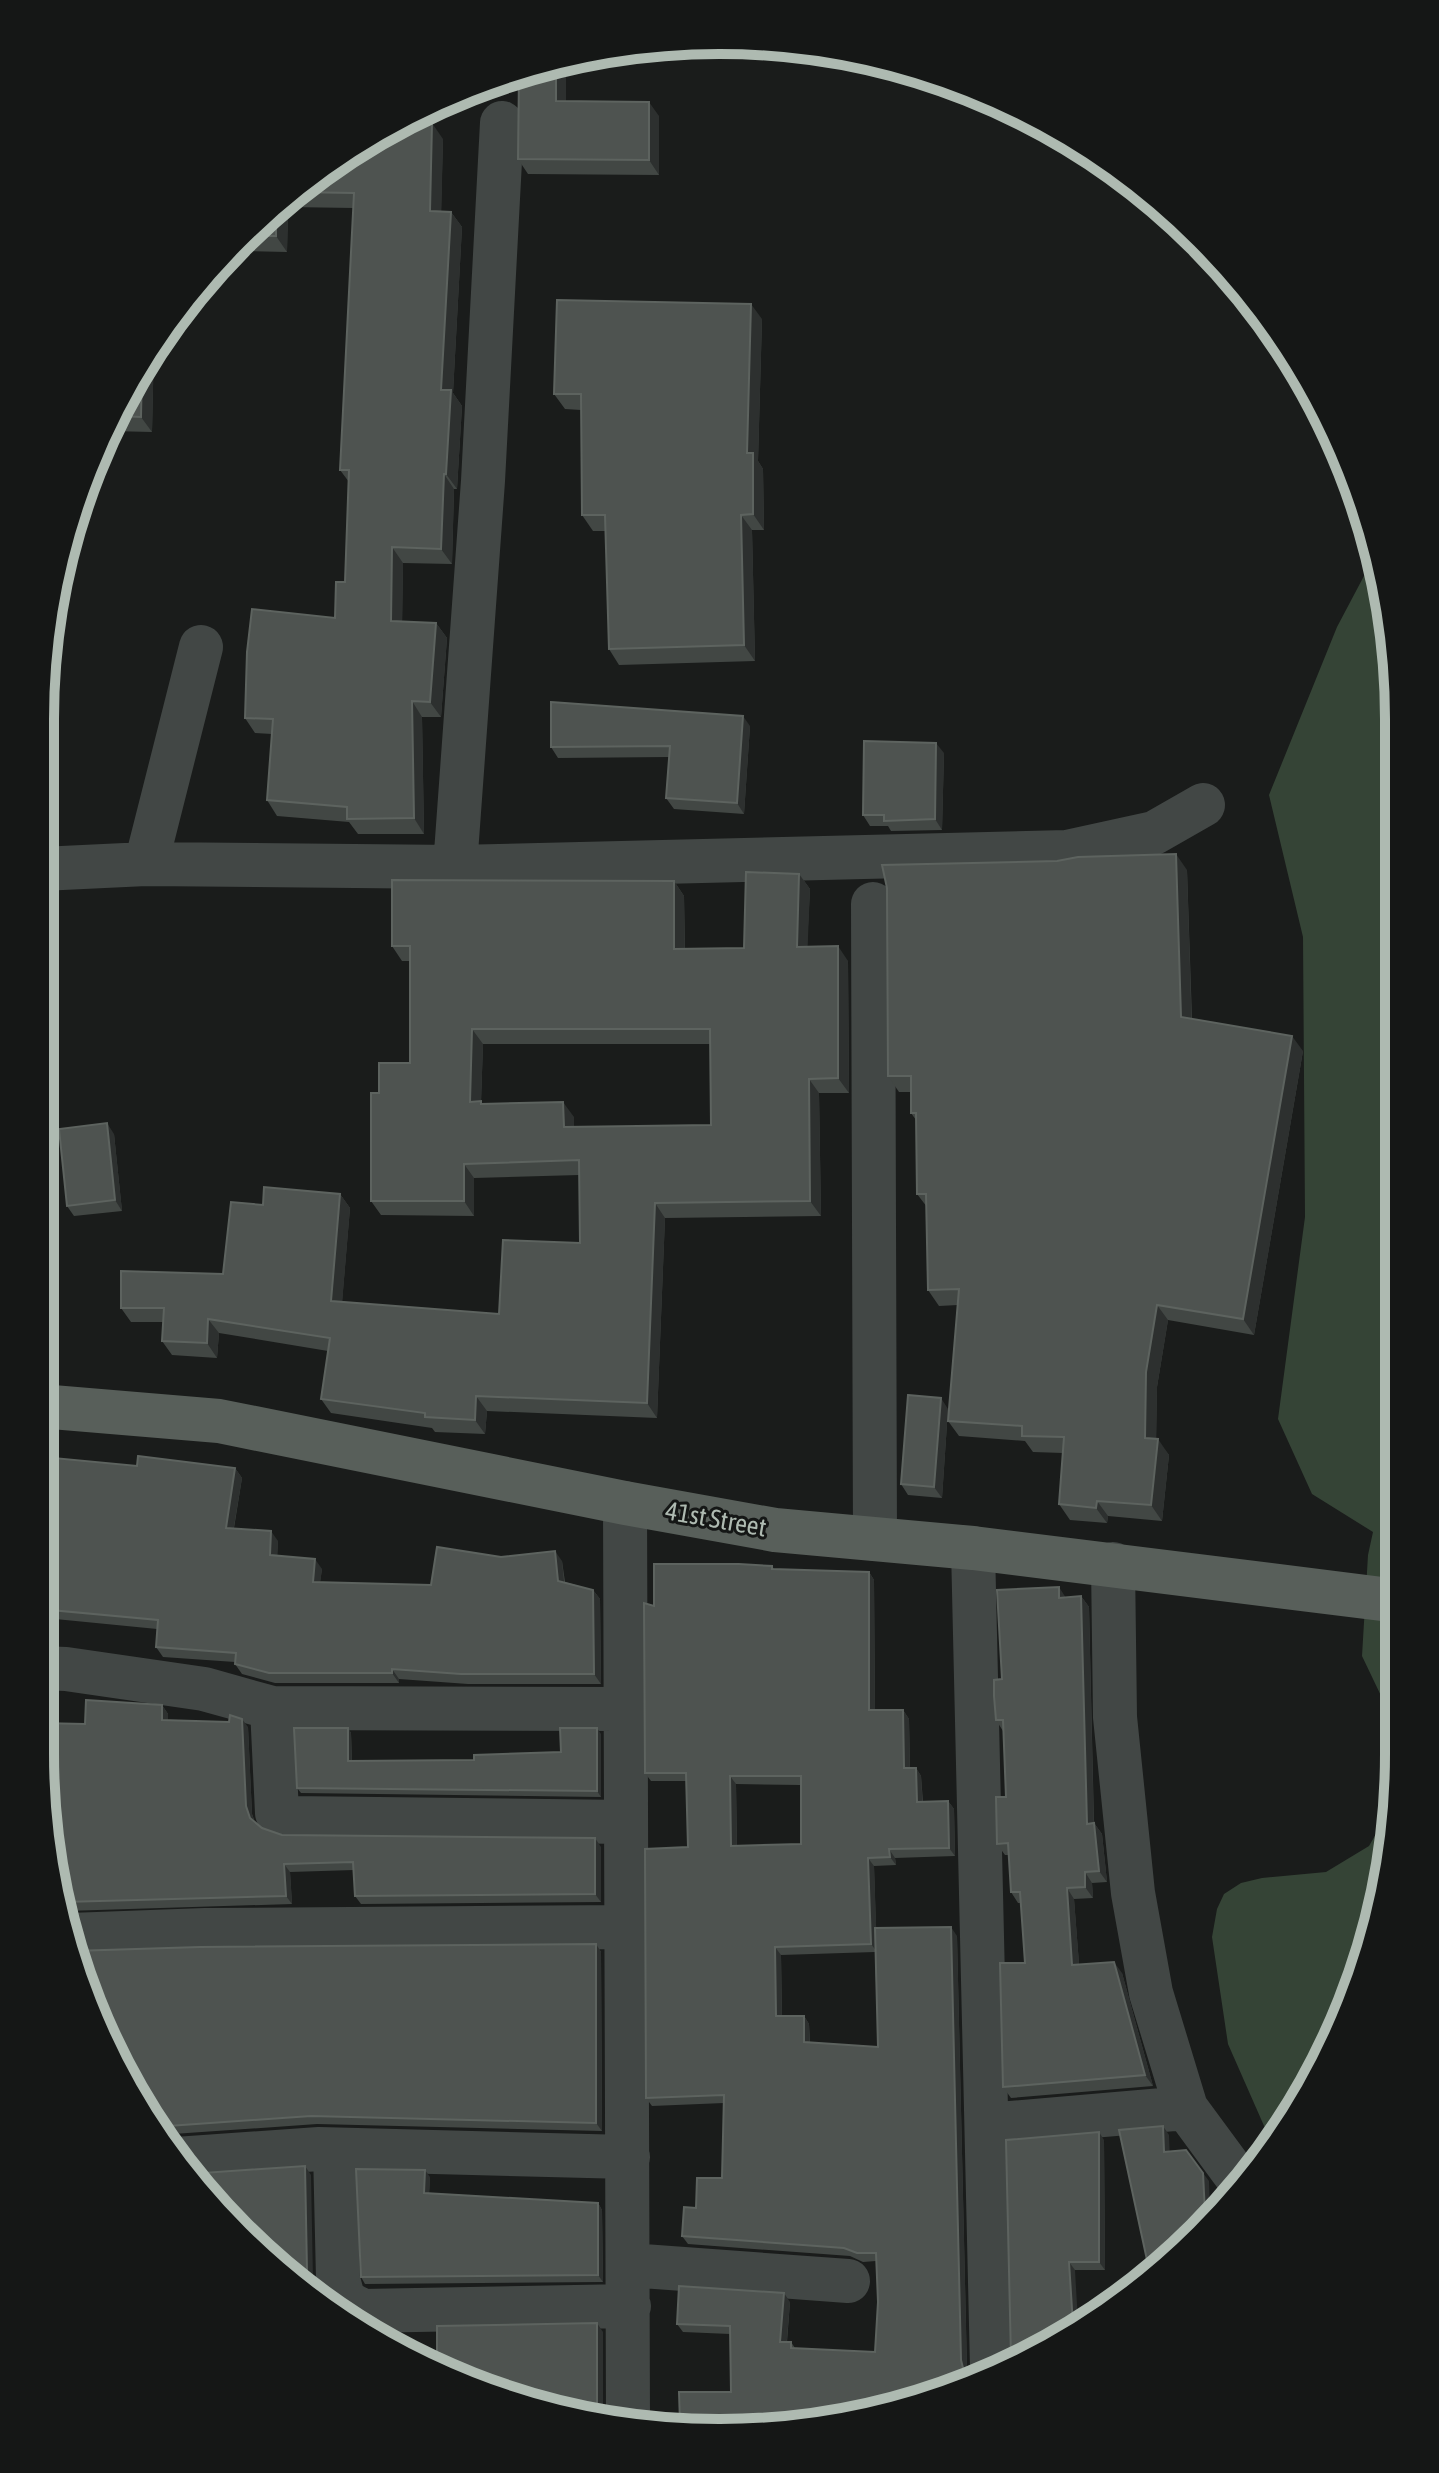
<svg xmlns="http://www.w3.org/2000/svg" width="1439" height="2473" viewBox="0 0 1439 2473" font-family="'Asap Condensed',sans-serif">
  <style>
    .water { fill: #354436 }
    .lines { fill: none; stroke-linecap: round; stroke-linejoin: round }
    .minor { stroke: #424745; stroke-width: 44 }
    .major { stroke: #585f5a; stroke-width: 44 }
    .wall { fill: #424744; fill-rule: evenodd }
    .shaded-wall { fill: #2d302f }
    .building { fill: #4e5350; stroke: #5d635f; stroke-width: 2; fill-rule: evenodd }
    .labels { text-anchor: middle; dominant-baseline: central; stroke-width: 6; stroke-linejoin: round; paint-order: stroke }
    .street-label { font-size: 26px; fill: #aebab1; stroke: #151716 }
    .rim { fill: none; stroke: #aebab1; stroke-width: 10 }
  </style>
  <rect width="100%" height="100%" fill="#1a1c1b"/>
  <!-- water -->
  <path class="water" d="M1374,557L1398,675V1749L1394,1723L1362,1656L1368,1555L1373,1532L1312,1494L1278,1419L1305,1217L1303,937L1269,795L1337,627Z
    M1398,1768V1798L1363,1972L1285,2131L1272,2144L1228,2044L1212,1937L1217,1909L1224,1894L1241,1883L1262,1878L1326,1872L1369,1846L1391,1808Z"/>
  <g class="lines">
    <!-- minor -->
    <path class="minor" d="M146,864L201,647
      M455,867L483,481L502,123
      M41,869L146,864L455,867L1067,852L1154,833L1203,805
      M873,904L875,1539
      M625,1503L628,2418
      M973,1548L992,2368
      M40,1668L66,1669L204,1689L272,1708L626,1709
      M272,1708L277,1813L289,1818L626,1822
      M70,1935L205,1930L627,1927
      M1186,2108L1239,2180
      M987,2125L1186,2108L1151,1993L1133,1893L1115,1717L1113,1564
      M335,2150L338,2279L344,2301L363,2311L629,2306
      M176,2159L319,2149L628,2157
      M629,2265L848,2281"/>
    <!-- major -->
    <path class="major" d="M40,1406L219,1421L625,1503L775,1530L973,1548L1398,1601"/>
  </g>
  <!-- wall -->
  <path class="wall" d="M566,59V101L659,116V175L528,174L518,159Z
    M938,79L979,92L1002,104L990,107L970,105L953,96Z
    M443,139L441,211L451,212L462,227L453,393L462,406L457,489H454L452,564L403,563L402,622L436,623L447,638L441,717H422L424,834H358L349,822L277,816L267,800L272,734L255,733L245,718L335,618L345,582L349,482L340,470L354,208L288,207L287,252L244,251L237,241L342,155Z
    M762,319L758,461L763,469L764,530H752L755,661L619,665L609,649L606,531H593L582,515L581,410L565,409L554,394Z
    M154,343L152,432L110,431Z
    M750,726L744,814L674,809L666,798L669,757L558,758L551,747Z
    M944,753L942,830L891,831L888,826H870L863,815Z
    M1187,870L1192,1019L1303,1051L1254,1335L1168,1320L1157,1387L1156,1439L1169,1455L1162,1521L1108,1516L1107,1523L1070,1520L1059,1504L1063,1453L1033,1452L1025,1441L959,1436L948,1421L958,1305L939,1306L928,1290L927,1207L917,1194L916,1120L911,1113V1092H899L888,1076Z
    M799,874L810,889L807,946L848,961L849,1093H819L821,1216L665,1218L657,1418L487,1411L485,1434L435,1432L432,1428L331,1413L321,1399L328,1351L219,1333L217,1358L172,1355L162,1341L163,1322H131L121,1308L223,1274L263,1205L340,1194L350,1208L342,1302L499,1314L580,1243L579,1175L474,1178V1216L381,1215L371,1201L379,1093L410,1063V961H402L392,946L674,881L684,896L685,949L744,948ZM483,1044H710L711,1125L574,1127V1117L483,1104L481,1102Z
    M114,1134L122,1211L74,1216L67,1206Z
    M948,1409L942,1498L908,1495L901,1484Z
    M137,1466L235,1468L242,1478L234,1528L278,1541L277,1556L322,1569L320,1582L431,1585L501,1557L562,1561L565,1582L593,1590L600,1599L601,1684H468L399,1679V1683H275L242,1674L235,1664V1662L163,1657L156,1647L157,1629L45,1618L40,1611V1589Z
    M772,1566L774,1569L869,1572L874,1580L875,1710H903L909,1719L910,1768H916L921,1776L923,1802L948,1801L954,1809L955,1856L895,1858L896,1865L874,1866L876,1928L957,1936L967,2369L969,2377L731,2392L730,2334L683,2332L677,2324L790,2302L787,2342H791L795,2348L875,2352L878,2302L876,2261L863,2262L850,2256L688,2244L682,2236L696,2208L722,2178L724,2103L652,2106L646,2098L688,1847L687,1781H651L645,1773L654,1606ZM736,1784L801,1785V1844L737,1846ZM875,1952L878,2047L810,2042L809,2024L804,2016H782L781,1955Z
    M1081,1596L1089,1607L1094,1823L1102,1834L1107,1882L1092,1883L1093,1898L1074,1899L1079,1964L1122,1973L1153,2086L1011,2098L1003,2087L1025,1963L1021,1903H1018L1011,1892L1009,1855H1005L997,1844L1006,1797L1003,1731L996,1720L1002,1679L1066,1597Z
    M162,1705L168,1714V1720L248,1727L252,1814L255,1822L262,1828L282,1835L601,1847V1902L361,1904L355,1896L354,1870L290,1872L292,1904L66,1911L40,1754L85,1724Z
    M348,1728L351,1733L352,1761L474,1760L561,1752L601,1734V1797L301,1793L297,1788Z
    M596,1944L601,1952L602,2131L317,2124L173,2134L164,2137L76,1971Z
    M1104,2140L1105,2270H1075L1011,2358Z
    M430,2177L429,2193L598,2203L602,2210L603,2282L365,2284L361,2277Z"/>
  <!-- shaded-wall -->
  <path class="shaded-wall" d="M566,59V115L556,101V62Z
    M649,102L659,116V175L649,160Z
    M432,123L443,139L441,226L430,211Z
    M284,202L288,207L287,252L276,236V208Z
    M451,212L462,227L453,393L462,406L457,489L446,474L441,390Z
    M751,304L762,319L758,461L763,469L764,530L753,514L747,453Z
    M154,343L152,432L141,417L142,367Z
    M444,474L454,489L452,564L441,549Z
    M741,515L752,530L755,661L744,645Z
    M392,547L403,563L402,637L391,621Z
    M436,623L447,638L441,717L430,702Z
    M412,701L422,717L424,834L414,818Z
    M743,716L750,726L744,814L737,803Z
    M936,743L944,753L942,830L935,819Z
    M1176,854L1187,870L1192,1033L1181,1017Z
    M799,874L810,889L807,961L797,947Z
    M674,881L684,896L685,964L674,949Z
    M838,946L848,961L849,1093L838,1078Z
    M472,1029L483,1044L481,1102L491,1116L470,1102Z
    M1292,1036L1303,1051L1254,1335L1243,1319Z
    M809,1079L819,1093L821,1216L810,1201Z
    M563,1102L574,1117V1141L564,1127Z
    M107,1123L114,1134L122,1211L115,1200Z
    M464,1164L474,1178V1216L464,1201Z
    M340,1194L350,1208L341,1316L331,1301Z
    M655,1203L665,1218L657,1418L647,1403Z
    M1157,1305L1168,1320L1157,1387L1156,1454L1145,1438L1146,1372Z
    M208,1319L219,1333L217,1358L207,1343Z
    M476,1396L487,1411L485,1434L475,1420Z
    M941,1398L948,1409L942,1498L934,1487Z
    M1158,1439L1169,1455L1162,1521L1151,1505Z
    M235,1468L242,1478L232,1538L226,1528Z
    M1097,1501L1108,1516L1107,1523L1096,1508Z
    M271,1531L278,1541L277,1565L270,1555Z
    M555,1551L562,1561L565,1591L558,1581Z
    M315,1559L322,1569L319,1591L313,1582Z
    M869,1572L874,1580L875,1719L869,1710Z
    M1059,1587L1066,1598H1059Z
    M593,1590L600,1599L601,1684L594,1674Z
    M1081,1596L1089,1607L1094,1835L1087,1824Z
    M392,1669L399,1679V1683L392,1673Z
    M162,1705L168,1714V1728L162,1720Z
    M903,1710L909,1719L910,1777L904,1768Z
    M242,1719L248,1727L252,1814L256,1827L250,1818L246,1806Z
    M348,1728L351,1733L352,1767L348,1761Z
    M597,1728L601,1734V1797L597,1791Z
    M916,1768L921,1776L923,1810L917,1802Z
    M730,1776L736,1784L737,1854L731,1846Z
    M948,1801L954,1809L955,1856L949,1848Z
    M1094,1823L1102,1834L1107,1882L1099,1871Z
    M595,1838L601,1847V1902L595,1894Z
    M889,1849L895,1858L896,1865L890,1857Z
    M868,1858L874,1866L877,1952L871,1944Z
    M284,1864L290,1872L292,1904L286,1896Z
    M1085,1872L1092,1883L1093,1898L1085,1887Z
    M1067,1888L1074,1899L1080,1976L1072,1965Z
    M951,1927L957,1936L967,2369L970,2380L964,2372L961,2360Z
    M596,1944L601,1952L602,2131L596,2123Z
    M775,1947L781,1955L782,2024L776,2016Z
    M1114,1962L1122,1973L1153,2086L1145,2075Z
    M804,2016L809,2024L810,2050L804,2042Z
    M1163,2126L1169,2135L1170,2160L1164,2152Z
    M1099,2132L1104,2140L1105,2270L1099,2262Z
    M305,2166L311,2175L313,2280L317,2295L312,2290L307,2271Z
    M425,2170L430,2177L429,2200L424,2193Z
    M1203,2173L1209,2181L1210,2210L1206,2215Z
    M598,2203L602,2210L603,2282L598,2275Z
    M1069,2262L1075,2270L1078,2322L1073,2325Z
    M784,2293L790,2302L786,2350L780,2342Z
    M597,2323L603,2332V2416L599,2415L597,2410Z"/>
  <!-- building -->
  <path class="building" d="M556,62V101L649,102V160L518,159L519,74Z
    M942,80L976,91L960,89Z
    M402,123H432L430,211L451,212L441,390H451L446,474H444L441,549L392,547L391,621L436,623L430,702L412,701L414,818L347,819V807L267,800L273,719L245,718L247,652L252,609L335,618L336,582H345L349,470H340L354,193L297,192L342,155Z
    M276,208V236H243Z
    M557,300L751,304L747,453H753V514L741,515L744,645L609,649L605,515H582L581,394H554Z
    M142,367L141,417L118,416Z
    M551,702L743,716L737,803L666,798L670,746L551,747Z
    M864,741L936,743L935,819L884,821V815H863Z
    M1176,854L1181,1017L1292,1036L1243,1319L1157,1305L1146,1372L1145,1438L1158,1439L1151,1505L1097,1501L1096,1508L1059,1504L1064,1437L1022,1436V1426L948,1421L959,1289L928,1290L926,1194H917L916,1113H911V1076H888L887,888L882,865L1057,861L1078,857Z
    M746,872L799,874L797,947L838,946V1078L809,1079L810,1201L655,1203L647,1403L476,1396L475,1420L425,1417V1413L321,1399L330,1338L208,1319L207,1343L162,1341L164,1308H121V1271L223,1274L231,1202L263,1205L264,1187L340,1194L331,1301L499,1314L503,1240L580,1243L579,1160L464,1164V1201H371V1093H379V1063H410V946H392V880L674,881V949L744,948ZM472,1029H710L711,1125L564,1127L563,1102L481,1104V1101L470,1102Z
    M107,1123L115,1200L67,1206L59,1129Z
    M908,1395L941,1398L934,1487L901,1484Z
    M138,1456L235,1468L226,1528L271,1531L270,1555L315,1559L313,1582L431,1585L437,1547L501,1557L555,1551L558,1581L593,1590L594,1674H461L392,1669V1673H269L235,1664L236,1653L156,1647L158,1620L40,1609V1589L54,1458L137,1466Z
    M654,1564H739L772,1566V1569L869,1572V1710H903L904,1768H916L917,1802L948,1801L949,1848L889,1849L890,1857L868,1858L871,1944L775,1947L776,2016H804V2042L878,2047L875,1928L951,1927L961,2360L964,2372L972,2379L938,2397L763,2432L680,2423L679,2392H731L730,2326L677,2324L679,2286L784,2293L780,2342H791V2348L875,2352L878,2302L876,2253H857L844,2248L682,2236L684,2207L696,2208L697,2178H722L724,2095L646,2098L645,1849L688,1847L686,1773H645L644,1603L654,1606ZM730,1776H801V1844L731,1846Z
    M1059,1587V1598L1081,1596L1087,1824L1094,1823L1099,1871L1085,1872V1887L1067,1888L1072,1965L1114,1962L1145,2075L1003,2087L1000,1963H1025L1020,1892H1011L1008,1843L997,1844L996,1797H1006L1003,1720H996L994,1696V1680L1002,1679L997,1590Z
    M86,1700L162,1705V1720L229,1722L230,1715L242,1719L246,1806L250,1818L262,1828L282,1835L595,1838V1894L355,1896L353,1862L284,1864L286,1896L64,1902L40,1754V1723L85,1724Z
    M294,1728H348V1761L474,1760V1755L561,1752L560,1728H597V1791L297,1788Z
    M596,1944V2123L311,2116L168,2126L160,2129L76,1971L73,1951L200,1947Z
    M1163,2126L1164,2152L1186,2150L1203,2173L1205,2213H1208L1150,2274L1119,2130Z
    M1099,2132V2262H1069L1073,2325L1011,2358L1006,2140Z
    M305,2166L307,2271L312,2290L188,2174Z
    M356,2169L425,2170L424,2193L598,2203V2275L361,2277Z
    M597,2323V2410L599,2415L543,2410L437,2362V2326Z"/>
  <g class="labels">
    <!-- street labels -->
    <g class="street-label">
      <text transform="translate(716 1519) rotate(10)">41st Street</text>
    </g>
  </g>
  <!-- crop -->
  <path d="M0 0H1439V2473H0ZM719 54H720A665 665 0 0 1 1385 719V1754A665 665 0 0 1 720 2419H719A665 665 0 0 1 54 1754V719A665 665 0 0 1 719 54Z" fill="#151716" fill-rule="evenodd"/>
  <path class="rim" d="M719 54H720A665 665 0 0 1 1385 719V1754A665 665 0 0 1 720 2419H719A665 665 0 0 1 54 1754V719A665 665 0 0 1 719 54Z"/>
</svg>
